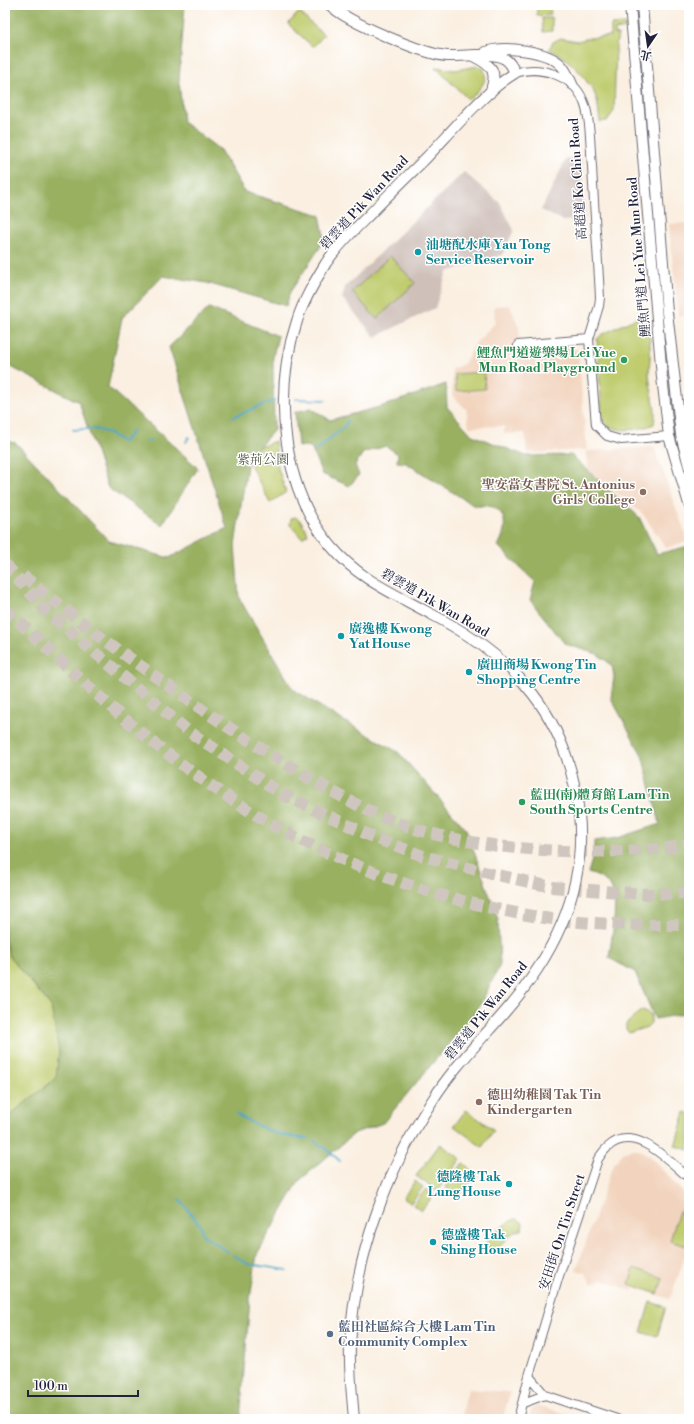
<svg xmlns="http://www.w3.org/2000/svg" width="694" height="1424" viewBox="0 0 694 1424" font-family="'Libre Bodoni','Noto Serif TC',serif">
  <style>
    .built { fill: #f2d4be }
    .industrial { fill: #cfc0ba }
    .green { fill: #c0cc6e; stroke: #717754 }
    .forest { fill: #98b061; stroke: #5d694e }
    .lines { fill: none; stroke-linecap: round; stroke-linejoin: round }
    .stream { stroke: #4ba6c9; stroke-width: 2 }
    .highway-tunnel { stroke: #cfc6bf; stroke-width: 12; stroke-dasharray: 12 6; stroke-linecap: butt }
    .minor-casing { stroke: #6e6a75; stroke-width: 10 }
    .major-casing { stroke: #6e6a75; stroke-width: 12 }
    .minor { stroke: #fff; stroke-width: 8 }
    .major { stroke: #fff; stroke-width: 10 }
    .culture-dot { fill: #0f9aa8; stroke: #fff; stroke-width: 1.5 }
    .leisure-dot { fill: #2e9e5b; stroke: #fff; stroke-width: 1.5 }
    .education-dot { fill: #8d6e63; stroke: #fff; stroke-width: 1.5 }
    .service-dot { fill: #5c6f8a; stroke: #fff; stroke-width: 1.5 }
    .labels { text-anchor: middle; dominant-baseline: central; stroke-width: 3; stroke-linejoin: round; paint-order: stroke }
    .street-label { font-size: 13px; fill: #22223b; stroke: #fff }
    .culture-label { font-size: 13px; font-weight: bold; fill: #0d838f; stroke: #fff; text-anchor: start }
    .leisure-label { font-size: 13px; font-weight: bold; fill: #27864d; stroke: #fff; text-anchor: end }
    .park-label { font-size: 13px; fill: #595e4d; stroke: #fff }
    .education-label { font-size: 13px; font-weight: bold; fill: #785e54; stroke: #fff; text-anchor: end }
    .service-label { font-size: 13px; font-weight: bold; fill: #4e5e75; stroke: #fff; text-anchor: start }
  </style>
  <rect width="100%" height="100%" fill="#fff"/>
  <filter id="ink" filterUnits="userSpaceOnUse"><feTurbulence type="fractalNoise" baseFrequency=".025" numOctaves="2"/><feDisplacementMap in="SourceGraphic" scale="8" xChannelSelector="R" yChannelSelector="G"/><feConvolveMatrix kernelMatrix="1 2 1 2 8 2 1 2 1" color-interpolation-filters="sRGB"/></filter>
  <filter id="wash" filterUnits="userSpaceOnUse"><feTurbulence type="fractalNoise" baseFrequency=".012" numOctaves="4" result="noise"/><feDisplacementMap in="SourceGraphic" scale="16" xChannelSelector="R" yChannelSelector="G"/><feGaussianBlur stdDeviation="0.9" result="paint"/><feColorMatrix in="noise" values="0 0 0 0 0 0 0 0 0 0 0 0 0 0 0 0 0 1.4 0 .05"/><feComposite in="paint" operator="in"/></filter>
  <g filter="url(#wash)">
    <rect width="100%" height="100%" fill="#faefe0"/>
    <!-- built -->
    <path class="built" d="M689,223V315L678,316L669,224Z
      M510,305L519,328L520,348L570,346L578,351L587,451L654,447L688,541L666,548L643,514L588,470L586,450L527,453L525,433L504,434V426L469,427L466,409L452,395V369L464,364L475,344L495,323L494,306Z
      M633,1149L642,1151L650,1156L689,1199V1246L670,1299L634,1287L632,1291L602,1280L592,1284L585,1273L576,1270L613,1164L625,1151Z
      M468,1389L510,1392L503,1419H461Z
      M538,1405L541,1406L583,1419H528L533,1407Z"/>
    <!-- industrial -->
    <path class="industrial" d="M581,158L585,219L563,221L541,210L566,159Z
      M464,172L500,203L514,230L502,255L447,272L435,308L375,337L342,298L345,287Z"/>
    <!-- green -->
    <path class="green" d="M537,6H550L551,15L537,16Z
      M299,12L324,35L313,47L288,24Z
      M542,18H552V31L543,32Z
      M626,24V28L615,30V35H618L616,45L614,111L607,121L600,122L597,100L591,85H589C579,68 566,58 549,49L553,42L561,38L578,41L589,38L611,36V25Z
      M478,66L483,68C491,81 477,91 469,100L435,67L455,70Z
      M390,256L415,283L377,319L352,292Z
      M647,313C648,325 650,336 650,347C651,356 649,364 649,372C649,390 658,406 654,424C639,430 617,434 604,423L602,417L597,339L601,335Z
      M484,372L485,389L456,391L455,374Z
      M219,431L255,449L275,441L278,468L286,492L270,503L250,464Z
      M295,517L301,521L308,534L302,538L290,525L291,518Z
      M5,939L9,956L51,1006L59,1051L56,1078L5,1119Z
      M643,1010L651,1014V1023L647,1027L629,1033L626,1029V1024C632,1020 637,1012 643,1010Z
      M466,1110L494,1130L482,1147L454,1126Z
      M685,1112L689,1113V1150L675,1146Z
      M440,1144L461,1159L437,1191L416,1176Z
      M463,1163L477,1174L458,1197L445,1187Z
      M415,1181L423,1187L411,1203L403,1198Z
      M426,1189L434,1195L421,1211L413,1205Z
      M679,1211L689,1214V1235L686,1246L670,1241Z
      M517,1219L523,1223L522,1230C507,1230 502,1253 487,1253C486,1250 485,1247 486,1243C489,1236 510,1219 517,1219Z
      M634,1268L663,1278L658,1294L629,1284Z
      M650,1302L666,1307L657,1337L641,1332Z"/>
    <!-- forest -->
    <path class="forest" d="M5,5H185L179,80L183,122L220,150L245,192L320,215L325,240L290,292L286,306L207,283L163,276L122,318L108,387L198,468L162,525L108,488L79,402L5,364Z
      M209,308L278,336L273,356L274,430L248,459L235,545L239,598L293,689L337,717L398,752L466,829L498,919L500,965L479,1007L383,1123L355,1133L299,1181L257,1254L250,1299L240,1419H5V1119L56,1078L59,1051L51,1006L9,956L5,939V441L16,443L109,541L169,558L227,528L169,347Z
      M446,384L447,407L472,435L526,456L571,455L639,517L657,554L689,546V1013L655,1019L635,972L609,958C611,940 621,897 608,883C602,878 596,875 588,873L594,853V841L617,838L660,824L642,755L611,698L614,677L612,665L597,654L565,644L530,600L535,582L498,546C506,532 510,510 488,506C483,504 479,508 473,505L406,463L397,462L398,454L386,446L363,453L355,465L359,475L349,486L322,474L311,447L305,446L298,447L295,412L311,408L330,420L383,406Z"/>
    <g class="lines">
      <!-- stream -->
      <path class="stream" d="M296,399L326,400
        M233,417L275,400
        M73,430C97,427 103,429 123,442L133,431
        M145,441H151
        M186,442L189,437
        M315,451L345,426L347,421
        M236,1114C259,1127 282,1139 308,1138
        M314,1141L325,1148L340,1161
        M179,1199L200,1225L203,1235L228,1252
        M233,1255L248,1264L287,1270"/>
    </g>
  </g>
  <g filter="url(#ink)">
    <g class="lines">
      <!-- highway-tunnel -->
      <path class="highway-tunnel" d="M5,564L48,613L188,731L282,794L373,837L423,856L484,872L552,887L643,894L689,893
        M23,576C51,597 77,620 105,640C166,685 227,728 291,767C321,785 351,803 383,817C464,853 602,858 689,845
        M5,609C58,657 108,708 165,752C202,780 242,808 282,830C363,874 454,904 545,918C592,925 641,925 689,925"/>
      <!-- minor casing -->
      <g class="minor-casing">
        <path id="minor" d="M515,73C539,65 573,75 583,100C591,117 590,147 592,166C594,210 598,254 600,298L599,306L589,339L596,425L607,436L621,440L669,436
          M518,345L589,339
          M529,1376L545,1395L617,1419
          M523,1403L545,1395
          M518,1419L529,1376L558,1279L598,1159C601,1155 604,1150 608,1147C634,1122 670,1162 689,1178"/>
      </g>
      <!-- major casing -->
      <g class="major-casing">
        <path id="major" d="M330,5C347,22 423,54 447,56C463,57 491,51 505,59C510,62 513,68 515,73C486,90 451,132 427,157C408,176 388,195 369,215C354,230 338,245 326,263C315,281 303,301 297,321C273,393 281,487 331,546C358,579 395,594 431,614C516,658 568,716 579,814C587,890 553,957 504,1013C479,1042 452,1069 432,1101C385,1173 354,1260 350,1346C349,1370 352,1395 354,1419
          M630,5L662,377L669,436L689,504
          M642,5L667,312L681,435L689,466
          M486,52C504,45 548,51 561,65C566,70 569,78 572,84
          M473,56C493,66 498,71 490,93"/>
      </g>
      <!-- minor -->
      <use href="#minor" class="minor"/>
      <!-- major -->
      <use href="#major" class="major"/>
    </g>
  </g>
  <!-- markers -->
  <g class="culture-dot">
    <circle cx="418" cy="252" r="4"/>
    <circle cx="341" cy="636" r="4"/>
    <circle cx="469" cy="672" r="4"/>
    <circle cx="509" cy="1184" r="4"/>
    <circle cx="433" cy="1242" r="4"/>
  </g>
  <g class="leisure-dot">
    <circle cx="624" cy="360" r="4"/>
    <circle cx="522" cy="802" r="4"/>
  </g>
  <g class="education-dot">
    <circle cx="643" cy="492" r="4"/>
    <circle cx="479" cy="1102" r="4"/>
  </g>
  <circle class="service-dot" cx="330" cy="1334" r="4"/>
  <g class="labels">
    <!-- street labels -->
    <g class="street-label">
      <text transform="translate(578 179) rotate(-94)">高超道 Ko Chiu Road</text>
      <text transform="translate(364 203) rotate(-47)">碧雲道 Pik Wan Road</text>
      <text transform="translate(639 257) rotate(-95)">鯉魚門道 Lei Yue Mun Road</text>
      <text transform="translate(435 603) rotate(30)">碧雲道 Pik Wan Road</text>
      <text transform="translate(486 1011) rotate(-51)">碧雲道 Pik Wan Road</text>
      <text transform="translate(562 1232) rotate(-72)">安田街 On Tin Street</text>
    </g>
    <!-- culture labels -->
    <g class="culture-label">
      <text x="426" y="245">油塘配水庫 Yau Tong<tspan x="426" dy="15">Service Reservoir</tspan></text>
      <text x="349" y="629">廣逸樓 Kwong<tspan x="349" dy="15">Yat House</tspan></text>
      <text x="477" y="665">廣田商場 Kwong Tin<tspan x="477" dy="15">Shopping Centre</tspan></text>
      <text x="501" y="1177" text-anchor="end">德隆樓 Tak<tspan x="501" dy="15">Lung House</tspan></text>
      <text x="441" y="1235">德盛樓 Tak<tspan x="441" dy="15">Shing House</tspan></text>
    </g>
    <!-- leisure labels -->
    <g class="leisure-label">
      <text x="616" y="353">鯉魚門道遊樂場 Lei Yue<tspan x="616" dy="15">Mun Road Playground</tspan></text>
      <text x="530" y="795" text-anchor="start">藍田(南)體育館 Lam Tin<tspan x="530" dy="15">South Sports Centre</tspan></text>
    </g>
    <!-- park labels -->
    <g class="park-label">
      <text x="263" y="460">紫荊公園</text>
    </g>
    <!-- education labels -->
    <g class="education-label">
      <text x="635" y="485">聖安當女書院 St. Antonius<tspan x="635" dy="15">Girls' College</tspan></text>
      <text x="487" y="1095" text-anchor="start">德田幼稚園 Tak Tin<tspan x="487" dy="15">Kindergarten</tspan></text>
    </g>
    <!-- service labels -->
    <g class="service-label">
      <text x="338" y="1327">藍田社區綜合大樓 Lam Tin<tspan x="338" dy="15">Community Complex</tspan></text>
    </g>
  </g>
  <!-- margin -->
  <rect width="694" height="1424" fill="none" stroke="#fff" stroke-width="20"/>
  <!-- north arrow -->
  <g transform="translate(648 46) rotate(193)" stroke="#ffffff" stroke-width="3" paint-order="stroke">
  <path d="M0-3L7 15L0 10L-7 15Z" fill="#22223b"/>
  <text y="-6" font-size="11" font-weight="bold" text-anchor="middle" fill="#22223b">北</text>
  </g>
  <!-- scale -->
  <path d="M28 1390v6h110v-6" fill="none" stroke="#22223b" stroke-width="2"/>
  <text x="34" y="1390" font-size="12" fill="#22223b" stroke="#ffffff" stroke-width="3" paint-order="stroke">100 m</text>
</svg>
